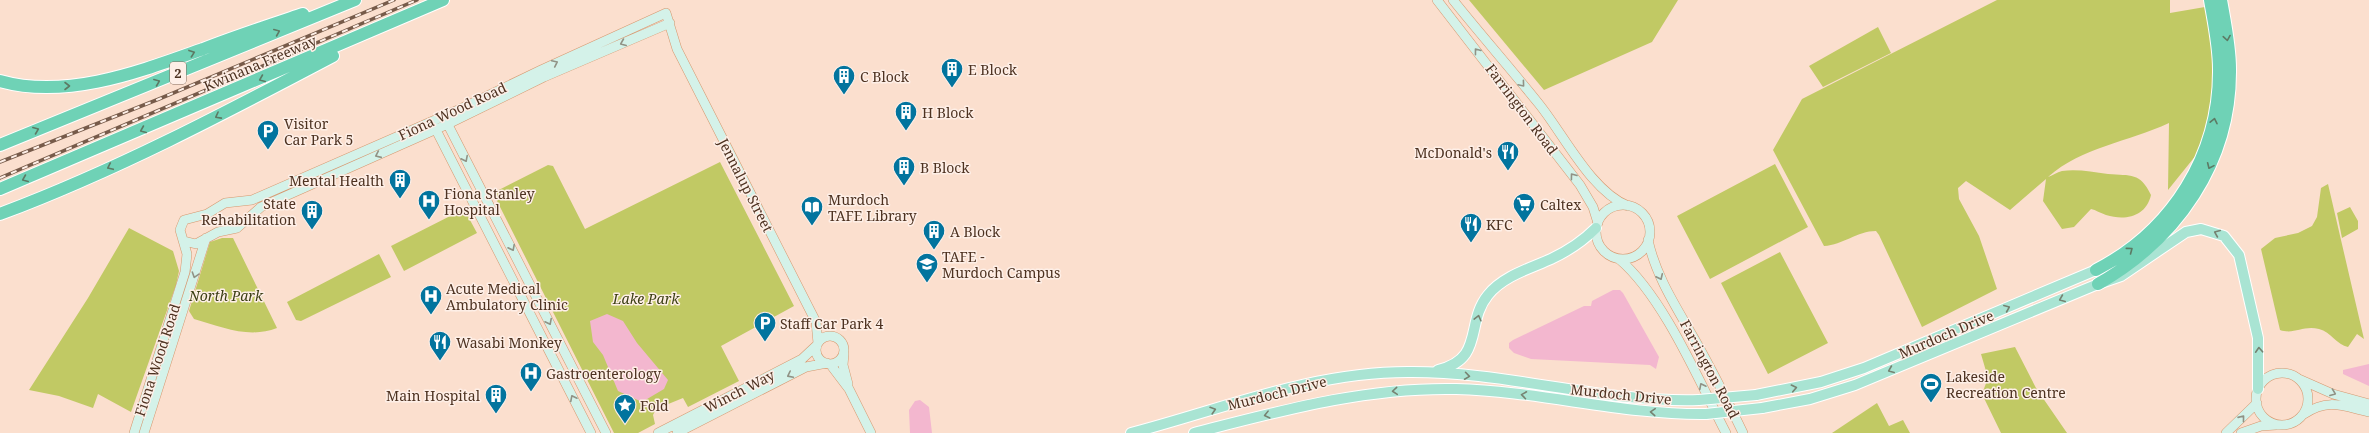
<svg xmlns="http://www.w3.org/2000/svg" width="2369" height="433" viewBox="0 0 2369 433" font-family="'Noto Serif',serif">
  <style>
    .green { fill: #c1c964 }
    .water { fill: #f3b7cf }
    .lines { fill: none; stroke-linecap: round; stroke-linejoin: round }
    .secondary-casing { stroke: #d7976e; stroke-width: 10 }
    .primary-casing { stroke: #fff; stroke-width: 12 }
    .highway-casing { stroke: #fff; stroke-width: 14 }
    .secondary { stroke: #d4f2e9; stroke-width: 9 }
    .primary { stroke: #a9e4d3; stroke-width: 10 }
    .highway { stroke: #6fd2b6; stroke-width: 12 }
    .rail-casing { stroke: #775b4a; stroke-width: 3.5 }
    .rail { stroke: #feefe7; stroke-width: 2; stroke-dasharray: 6; stroke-linecap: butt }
    .primary-bridge-casing { stroke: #fff; stroke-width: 12; stroke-linecap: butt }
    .primary-bridge { stroke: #a9e4d3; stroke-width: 10 }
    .oneway { stroke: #5c7a64 }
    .oneway2 { stroke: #909285 }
    .oneway3 { stroke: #768271 }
    .labels { text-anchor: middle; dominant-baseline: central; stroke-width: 3; stroke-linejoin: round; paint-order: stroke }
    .shield { fill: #feefe7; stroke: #826b5c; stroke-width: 1 }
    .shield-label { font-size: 13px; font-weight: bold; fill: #4d3221 }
    .street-label { font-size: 14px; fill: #4d3221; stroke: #feefe7 }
    .poi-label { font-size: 14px; fill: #4d3221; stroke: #feefe7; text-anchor: start }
    .park-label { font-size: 14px; font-style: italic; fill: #3b3e13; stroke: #feefe7 }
  </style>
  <rect width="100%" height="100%" fill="#fbdfce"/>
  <!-- green -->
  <path class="green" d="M1469,0H1678L1652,42L1544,90Z
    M1997,0H2170V13L2205,7L2213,47L2214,94L2201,149L2168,190L2169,123C2128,142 2082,147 2048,177C2052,176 2057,172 2062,171C2078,169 2092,172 2108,174C2131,176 2140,172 2151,195C2146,217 2125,221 2106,215C2100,213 2096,210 2091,209L2074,227L2062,229L2043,201L2046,179L2010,210L1966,181L1958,188L1959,199L1979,236L1997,289L1922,327L1879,235L1876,231C1857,231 1843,245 1824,246L1773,150L1802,99Z
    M1878,27L1891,53L1823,87L1809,66Z
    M720,162L794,306L721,346L739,381L688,407L683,398L656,409L653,415L655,424L638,433H614L493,193L548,165L553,166L585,229Z
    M1775,164L1808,227L1710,279L1677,216Z
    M2328,184L2364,339L2357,334L2348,347C2337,345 2331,332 2319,329C2303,325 2294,335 2280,330L2261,249L2275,238L2298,233L2312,226L2317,217L2321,188Z
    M2350,207L2358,221V229L2342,238L2337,213Z
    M464,209L477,233L404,271L391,246Z
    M129,228L173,251L179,271L176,285L131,412L98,394L93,408L59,396L29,390L88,298Z
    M222,238H233L277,328C249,339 222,327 194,319L189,311L210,242Z
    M1780,252L1828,343L1768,374L1721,283Z
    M379,254L391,277L301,321L296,320L287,302Z
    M2015,347L2036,388L2067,433H2001L1982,394L1988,378L1981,354Z
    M1877,403L1889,426L1903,420L1910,433H1832Z"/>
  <!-- water -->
  <path class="water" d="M1613,290H1620L1623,293L1659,357L1656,369L1650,365L1531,359L1514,353L1509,348V343L1513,340L1584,306H1591L1592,301Z
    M607,314L623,321L637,343L668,380L664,389L642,402L618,391L603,355L593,342L590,321Z
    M2369,364V386L2343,374V370Z
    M920,400L929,407L932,433H910L909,410L915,401Z"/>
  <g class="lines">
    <!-- secondary casing -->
    <g class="secondary-casing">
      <path id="secondary" d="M1437,0L1580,185L1593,207L1598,223
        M1453,0C1481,35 1511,69 1539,104C1564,135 1591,191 1628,206
        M445,119L606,433
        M433,124L591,433
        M1596 232a27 27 0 1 1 54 0a27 27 0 1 1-54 0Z
        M1648,240C1656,277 1677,308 1695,340C1712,370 1728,402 1743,433
        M184,241L196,244L218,232L237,228L261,207L448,124L544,77L670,23
        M1619,259C1663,296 1699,381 1726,433
        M816 350a14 14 0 1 1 28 0a14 14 0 1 1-28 0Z
        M844,354L843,365L848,384
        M830,364L849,389L871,433
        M2256 399a26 26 0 1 1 52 0a26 26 0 1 1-52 0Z
        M2299,379L2333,394L2369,404
        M2304,414C2329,398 2342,406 2369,412
        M134,433L185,272L187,254L180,230L184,220L207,214L225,203L252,200L460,109L541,70L666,13L677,49L816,322L818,343
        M144,433L206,238
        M658,433L802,359L817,345
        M677,433L806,367L827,363
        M2226,433L2257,403
        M2241,433L2261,426L2276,425"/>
    </g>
    <!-- primary casing -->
    <g class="primary-casing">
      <path id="primary" d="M1438,370C1485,359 1465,323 1488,295C1503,276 1531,268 1551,259C1568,251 1583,241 1596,228
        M1756,395L1821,382L1864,368L2096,270
        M1762,408L1810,399L1855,385L2098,284L2121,276L2186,232L2201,229L2224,236L2239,255L2258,338V389
        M1131,433C1223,409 1311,372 1408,372C1506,371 1601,403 1699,400
        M1194,433C1280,411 1366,387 1456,389C1540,391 1622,415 1706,414"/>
    </g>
    <!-- highway casing -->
    <g class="highway-casing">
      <path id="highway" d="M0,81C67,100 141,71 203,49C236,36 270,25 303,14
        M0,145L355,0
        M0,189L443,0
        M0,214C115,171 225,113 333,56
        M2096,270C2172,231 2220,155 2219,69C2219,46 2214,23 2210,0
        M2098,284C2177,239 2231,162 2230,69C2230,46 2225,23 2221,0"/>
    </g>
    <!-- secondary -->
    <use href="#secondary" class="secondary"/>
    <!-- primary -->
    <use href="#primary" class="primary"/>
    <!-- highway -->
    <use href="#highway" class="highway"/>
    <!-- rail casing -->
    <g class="rail-casing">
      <path id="rail" d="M0,162L159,99L394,0
        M0,178L417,0"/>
    </g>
    <!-- rail -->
    <use href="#rail" class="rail"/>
    <!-- primary-bridge casing -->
    <g class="primary-bridge-casing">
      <path id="primary-bridge" d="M1699,400L1756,395
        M1706,414L1762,408"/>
    </g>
    <!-- primary-bridge -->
    <use href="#primary-bridge" class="primary-bridge"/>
  </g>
  <!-- one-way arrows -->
  <defs><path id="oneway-chevron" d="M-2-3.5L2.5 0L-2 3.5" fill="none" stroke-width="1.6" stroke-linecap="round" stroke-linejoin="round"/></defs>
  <g class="oneway">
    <use href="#oneway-chevron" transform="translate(277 32) rotate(-23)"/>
    <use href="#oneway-chevron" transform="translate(2227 38) rotate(81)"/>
    <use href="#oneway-chevron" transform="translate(192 53) rotate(-20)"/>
    <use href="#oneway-chevron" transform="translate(262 79) rotate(157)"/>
    <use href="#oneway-chevron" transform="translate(157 82) rotate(-22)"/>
    <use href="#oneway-chevron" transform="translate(67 86)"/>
    <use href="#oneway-chevron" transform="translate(218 116) rotate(152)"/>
    <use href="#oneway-chevron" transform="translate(2214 121) rotate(-78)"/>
    <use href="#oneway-chevron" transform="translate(36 130) rotate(-22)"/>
    <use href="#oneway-chevron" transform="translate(143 130) rotate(157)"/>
    <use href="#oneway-chevron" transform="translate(2210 166) rotate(114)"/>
    <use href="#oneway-chevron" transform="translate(110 167) rotate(155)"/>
    <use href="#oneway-chevron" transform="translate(25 179) rotate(157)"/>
    <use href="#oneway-chevron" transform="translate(2130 250) rotate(-37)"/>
  </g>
  <g class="oneway2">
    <use href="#oneway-chevron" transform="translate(623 43) rotate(157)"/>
    <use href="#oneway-chevron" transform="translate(1477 51) rotate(-128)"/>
    <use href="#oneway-chevron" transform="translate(555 63) rotate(-25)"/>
    <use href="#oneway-chevron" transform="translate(1522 84) rotate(50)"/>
    <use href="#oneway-chevron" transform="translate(378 155) rotate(156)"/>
    <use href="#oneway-chevron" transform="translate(465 159) rotate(63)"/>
    <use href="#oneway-chevron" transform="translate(1573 176) rotate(-127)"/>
    <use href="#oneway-chevron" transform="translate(512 248) rotate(63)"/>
    <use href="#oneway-chevron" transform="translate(195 275) rotate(108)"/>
    <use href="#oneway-chevron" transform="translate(1660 277) rotate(65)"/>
    <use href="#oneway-chevron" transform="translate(549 322) rotate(63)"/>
    <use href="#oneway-chevron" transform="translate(790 375) rotate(153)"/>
    <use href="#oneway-chevron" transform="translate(1702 386) rotate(-117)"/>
    <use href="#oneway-chevron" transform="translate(2333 393) rotate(21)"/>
    <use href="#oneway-chevron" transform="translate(573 398) rotate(-117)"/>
    <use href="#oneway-chevron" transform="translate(2242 418) rotate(-51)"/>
  </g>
  <g class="oneway3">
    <use href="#oneway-chevron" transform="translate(2217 233) rotate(-157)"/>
    <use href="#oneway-chevron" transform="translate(2062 299) rotate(157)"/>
    <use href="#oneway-chevron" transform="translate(2007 308) rotate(-23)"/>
    <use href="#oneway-chevron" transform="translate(1478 318) rotate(-76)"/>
    <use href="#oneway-chevron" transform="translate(2259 350) rotate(-93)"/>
    <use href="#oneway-chevron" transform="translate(1891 370) rotate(157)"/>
    <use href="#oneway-chevron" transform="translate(1467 376) rotate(8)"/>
    <use href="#oneway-chevron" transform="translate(1794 388) rotate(-12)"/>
    <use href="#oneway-chevron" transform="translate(1395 391) rotate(175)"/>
    <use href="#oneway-chevron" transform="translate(1524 395) rotate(-172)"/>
    <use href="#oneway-chevron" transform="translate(1213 410) rotate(-17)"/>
    <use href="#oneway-chevron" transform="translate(1653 412) rotate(-176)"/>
    <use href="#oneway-chevron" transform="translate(1267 415) rotate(166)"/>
  </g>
  <!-- icons -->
  <defs>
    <g id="building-pin" transform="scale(1.15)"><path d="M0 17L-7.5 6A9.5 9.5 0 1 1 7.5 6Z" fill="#02749e" stroke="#feefe7"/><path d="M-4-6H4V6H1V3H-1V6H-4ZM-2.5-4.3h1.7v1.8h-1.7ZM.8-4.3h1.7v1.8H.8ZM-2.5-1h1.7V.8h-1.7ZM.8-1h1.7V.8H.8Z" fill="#fff"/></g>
    <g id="parking-pin" transform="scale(1.15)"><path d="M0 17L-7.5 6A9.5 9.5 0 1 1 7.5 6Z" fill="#02749e" stroke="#feefe7"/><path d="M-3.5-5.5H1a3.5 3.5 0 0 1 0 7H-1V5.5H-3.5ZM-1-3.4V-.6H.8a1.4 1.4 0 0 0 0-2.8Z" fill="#fff"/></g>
    <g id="restaurant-pin" transform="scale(1.15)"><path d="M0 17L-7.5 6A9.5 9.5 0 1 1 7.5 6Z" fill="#02749e" stroke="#feefe7"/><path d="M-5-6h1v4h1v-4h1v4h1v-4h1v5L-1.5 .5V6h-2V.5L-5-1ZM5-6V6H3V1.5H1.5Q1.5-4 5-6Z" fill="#fff"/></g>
    <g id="hospital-pin" transform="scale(1.15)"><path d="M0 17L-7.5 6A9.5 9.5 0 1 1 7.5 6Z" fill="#02749e" stroke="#feefe7"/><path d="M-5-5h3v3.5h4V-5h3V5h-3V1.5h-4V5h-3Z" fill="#fff"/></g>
    <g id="supermarket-pin" transform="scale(1.15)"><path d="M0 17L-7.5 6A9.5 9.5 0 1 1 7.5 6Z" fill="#02749e" stroke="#feefe7"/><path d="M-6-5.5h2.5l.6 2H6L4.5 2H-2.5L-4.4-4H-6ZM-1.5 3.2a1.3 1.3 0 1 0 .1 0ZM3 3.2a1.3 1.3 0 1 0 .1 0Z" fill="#fff"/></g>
    <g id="library-pin" transform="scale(1.15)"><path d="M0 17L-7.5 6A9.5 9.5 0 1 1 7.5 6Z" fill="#02749e" stroke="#feefe7"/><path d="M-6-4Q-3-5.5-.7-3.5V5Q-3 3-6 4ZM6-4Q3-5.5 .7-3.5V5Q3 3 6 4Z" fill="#fff"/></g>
    <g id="university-pin" transform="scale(1.15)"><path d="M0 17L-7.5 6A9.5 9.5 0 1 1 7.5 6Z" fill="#02749e" stroke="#feefe7"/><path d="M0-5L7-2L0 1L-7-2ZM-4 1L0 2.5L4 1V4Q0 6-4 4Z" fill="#fff"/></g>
    <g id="stadium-pin" transform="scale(1.15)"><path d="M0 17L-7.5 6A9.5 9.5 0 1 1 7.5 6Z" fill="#02749e" stroke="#feefe7"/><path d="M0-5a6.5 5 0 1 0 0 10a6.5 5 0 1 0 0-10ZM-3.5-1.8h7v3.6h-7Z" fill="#fff"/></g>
    <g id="sight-pin" transform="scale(1.15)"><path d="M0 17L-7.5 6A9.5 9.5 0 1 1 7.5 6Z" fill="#02749e" stroke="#feefe7"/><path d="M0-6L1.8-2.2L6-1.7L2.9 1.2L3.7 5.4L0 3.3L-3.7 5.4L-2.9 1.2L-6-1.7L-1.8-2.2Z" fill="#fff"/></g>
  </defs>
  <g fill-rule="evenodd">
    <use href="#building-pin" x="952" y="69"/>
    <use href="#building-pin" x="844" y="76"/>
    <use href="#building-pin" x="906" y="112"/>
    <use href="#parking-pin" x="268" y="131"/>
    <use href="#restaurant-pin" x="1508" y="152"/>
    <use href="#building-pin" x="904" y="167"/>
    <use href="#building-pin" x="400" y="180"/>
    <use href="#hospital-pin" x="429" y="201"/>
    <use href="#supermarket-pin" x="1524" y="204"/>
    <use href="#library-pin" x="812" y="207"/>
    <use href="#building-pin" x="312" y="211"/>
    <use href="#restaurant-pin" x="1471" y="224"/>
    <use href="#building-pin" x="934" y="231"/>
    <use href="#university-pin" x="927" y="264"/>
    <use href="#hospital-pin" x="431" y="296"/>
    <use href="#parking-pin" x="765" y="323"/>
    <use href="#restaurant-pin" x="440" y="342"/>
    <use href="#hospital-pin" x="531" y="373"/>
    <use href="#stadium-pin" x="1931" y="384"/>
    <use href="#building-pin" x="496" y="395"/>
    <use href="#sight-pin" x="625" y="405"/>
  </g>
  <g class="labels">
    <!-- shield labels -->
    <rect class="shield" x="170" y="62" width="16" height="22" rx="3"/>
    <g class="shield-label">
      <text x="178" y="73">2</text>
    </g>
    <!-- street labels -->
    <g class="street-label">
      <text transform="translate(260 63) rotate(-23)">Kwinana Freeway</text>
      <text transform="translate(1522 109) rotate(53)">Farrington Road</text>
      <text transform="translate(452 111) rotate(-25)">Fiona Wood Road</text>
      <text transform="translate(746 185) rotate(63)">Jennalup Street</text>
      <text transform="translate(1946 334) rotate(-23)">Murdoch Drive</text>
      <text transform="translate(157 360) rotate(-72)">Fiona Wood Road</text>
      <text transform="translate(1710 369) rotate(62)">Farrington Road</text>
      <text transform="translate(739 391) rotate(-27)">Winch Way</text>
      <text transform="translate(1277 393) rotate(-14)">Murdoch Drive</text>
      <text transform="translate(1621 394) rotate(6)">Murdoch Drive</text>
    </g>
    <!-- poi labels -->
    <g class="poi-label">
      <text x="968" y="69">E Block</text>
      <text x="860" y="76">C Block</text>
      <text x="922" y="112">H Block</text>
      <text x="284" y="123">Visitor<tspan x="284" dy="16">Car Park 5</tspan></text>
      <text x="1492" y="152" text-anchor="end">McDonald's</text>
      <text x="920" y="167">B Block</text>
      <text x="384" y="180" text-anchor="end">Mental Health</text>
      <text x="444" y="193">Fiona Stanley<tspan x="444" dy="16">Hospital</tspan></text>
      <text x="828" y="199">Murdoch<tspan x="828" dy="16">TAFE Library</tspan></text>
      <text x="296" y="203" text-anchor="end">State<tspan x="296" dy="16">Rehabilitation</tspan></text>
      <text x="1540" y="204">Caltex</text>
      <text x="1486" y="224">KFC</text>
      <text x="950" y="231">A Block</text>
      <text x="942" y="256">TAFE -<tspan x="942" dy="16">Murdoch Campus</tspan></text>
      <text x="446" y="288">Acute Medical<tspan x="446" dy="16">Ambulatory Clinic</tspan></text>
      <text x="780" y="323">Staff Car Park 4</text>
      <text x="456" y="342">Wasabi Monkey</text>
      <text x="546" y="373">Gastroenterology</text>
      <text x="1946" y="376">Lakeside<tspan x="1946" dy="16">Recreation Centre</tspan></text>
      <text x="480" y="395" text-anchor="end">Main Hospital</text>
      <text x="640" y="405">Fold</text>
    </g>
    <!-- park labels -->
    <g class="park-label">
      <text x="226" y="295">North Park</text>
      <text x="646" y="298">Lake Park</text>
    </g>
  </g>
</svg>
